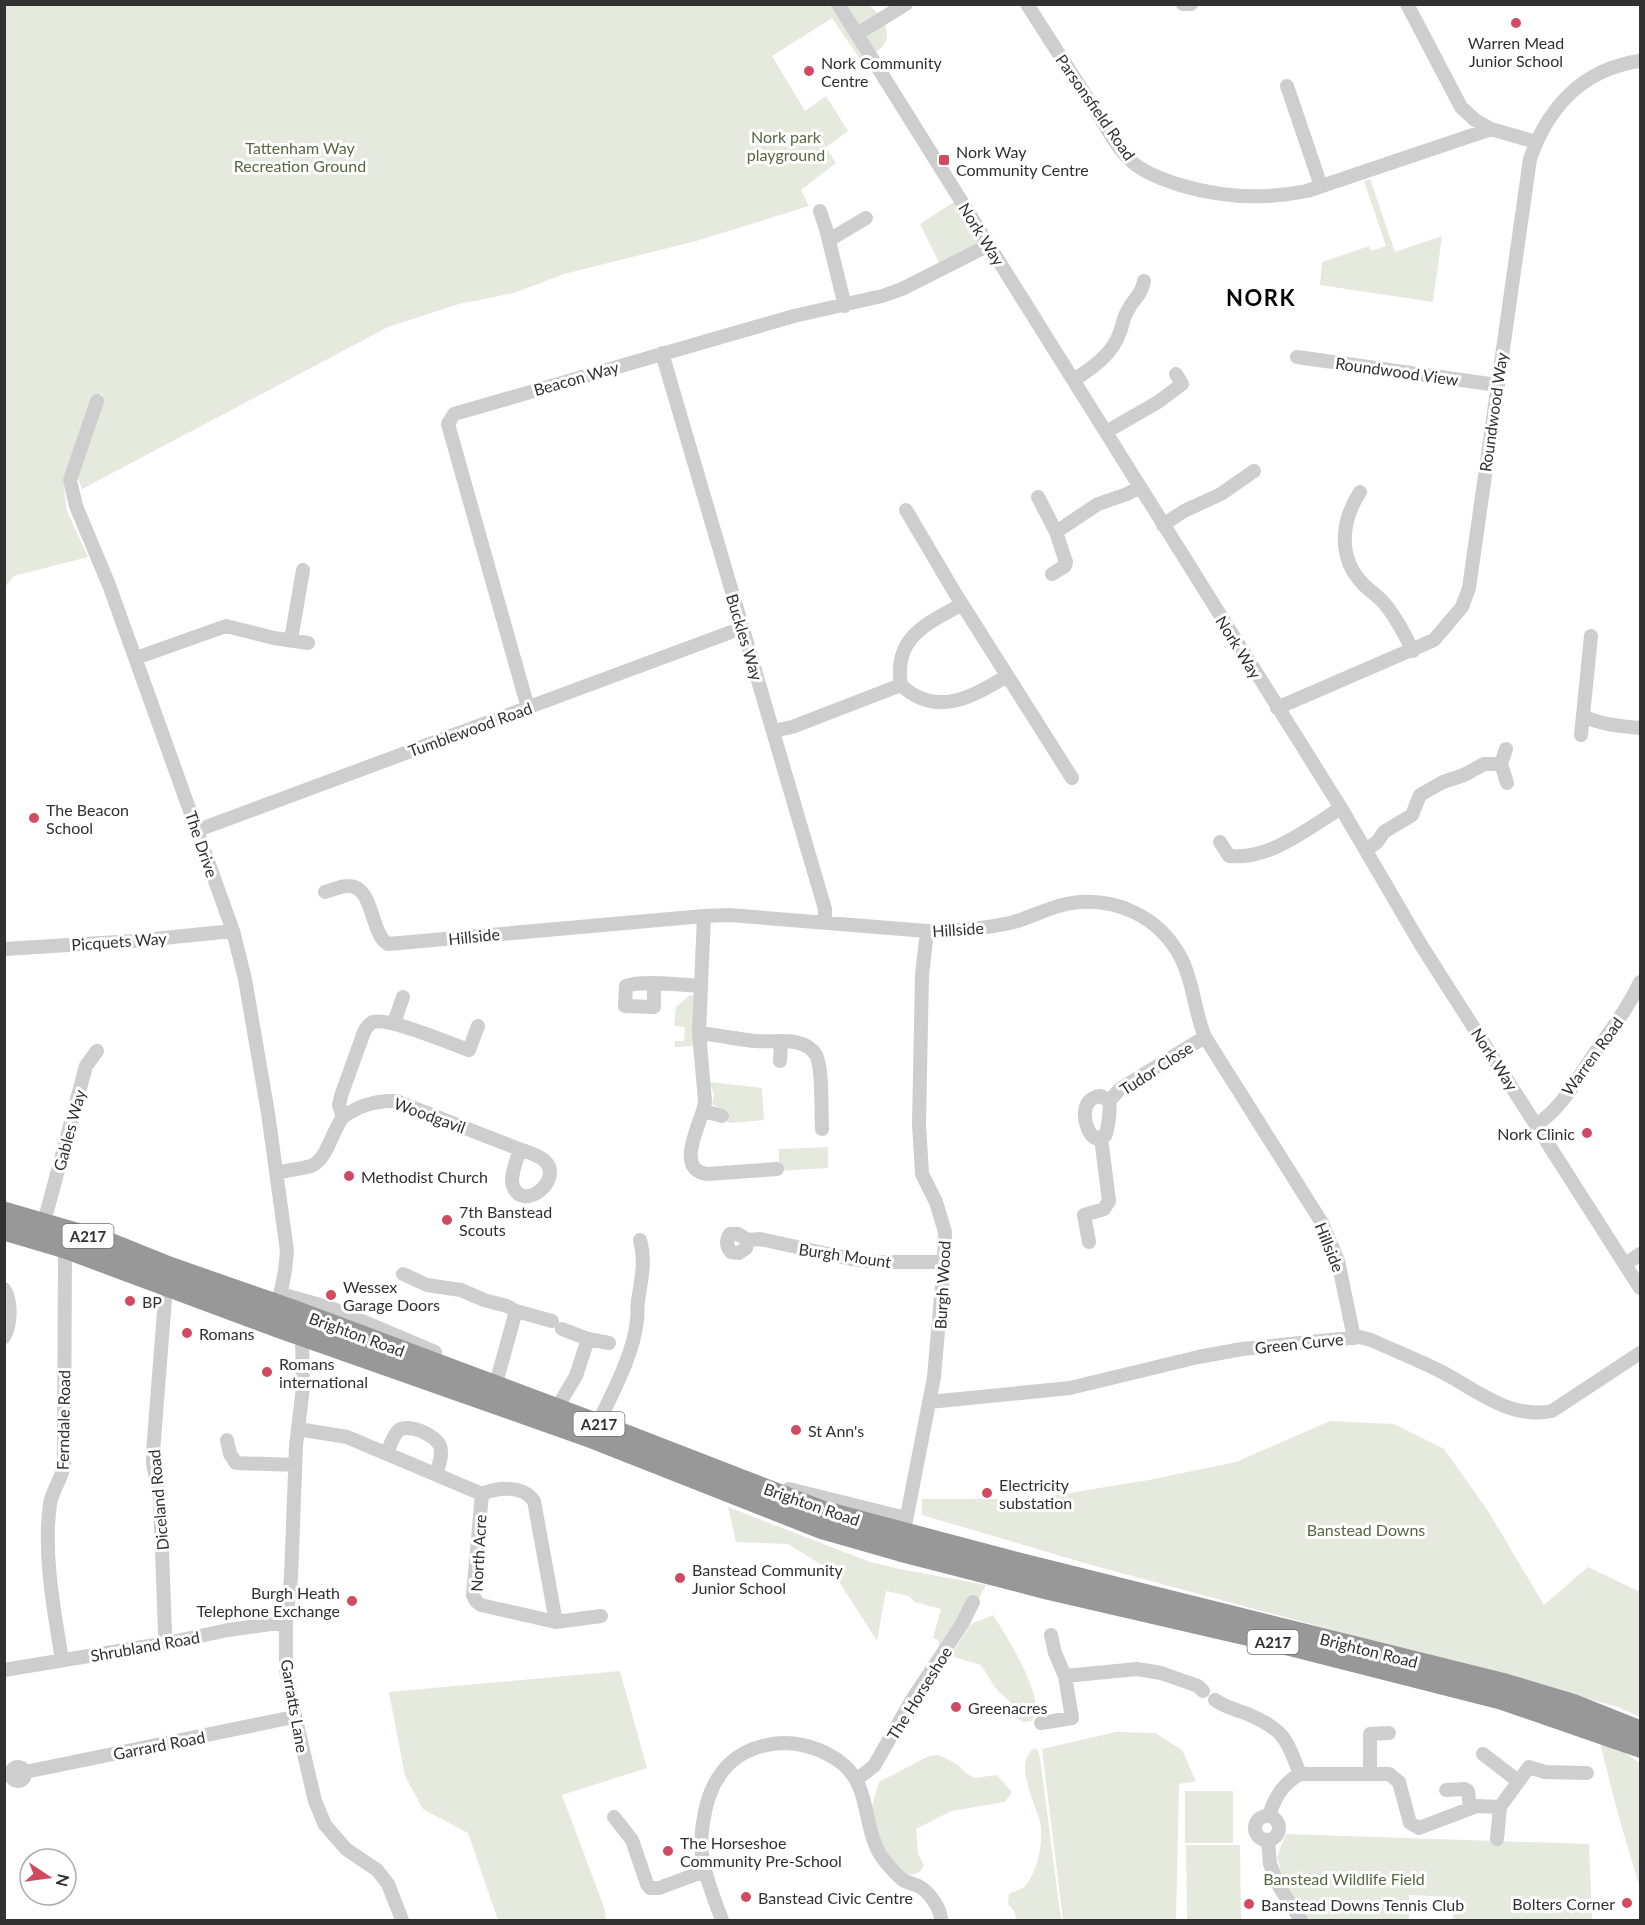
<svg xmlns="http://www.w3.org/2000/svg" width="1645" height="1925" viewBox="0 0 1645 1925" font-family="Lato,sans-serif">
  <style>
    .green { fill: #e5e9de }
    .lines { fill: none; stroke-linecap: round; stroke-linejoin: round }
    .minor { stroke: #cecece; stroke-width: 14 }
    .highway { stroke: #989898; stroke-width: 21 }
    .poi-dot { fill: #d04b62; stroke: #fff; stroke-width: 2 }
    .labels { text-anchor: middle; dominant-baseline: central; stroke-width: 6; stroke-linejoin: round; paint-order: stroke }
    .shield { fill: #fff; stroke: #6f6f6f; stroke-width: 1.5 }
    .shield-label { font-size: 15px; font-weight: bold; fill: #313131 }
    .poi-label { font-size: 16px; fill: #313131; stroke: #fff; text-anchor: start }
    .street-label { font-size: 16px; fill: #313131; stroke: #fff }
    .park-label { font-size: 16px; fill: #586843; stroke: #fff }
    .district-label { font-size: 22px; font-weight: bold; letter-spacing: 1.5px; fill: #000; stroke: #fff }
  </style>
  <rect width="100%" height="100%" fill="#fff"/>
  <!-- green -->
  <path class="green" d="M868,4C880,15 896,33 881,48C876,53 866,56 860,59L832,18L772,56L805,111L826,96L848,131L826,147L836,163L801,190L809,206L696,241L564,274L514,293L459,304L388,327L82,489L78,478L103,393L95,399L63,479L67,511L88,557L14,576L5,587L4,5Z
    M1370,179L1395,252L1442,236L1433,302L1320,285L1322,262L1369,246L1371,251L1386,246L1364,181Z
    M960,198L989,245L942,269L920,224Z
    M690,995L694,996L693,1046L675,1047V1041H684L685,1027L674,1026L676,1007Z
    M709,1082L762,1088L764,1120L732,1123L727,1122L729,1112L712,1104L714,1094Z
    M828,1147V1168L779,1171V1149Z
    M1330,1421L1394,1424L1444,1449L1488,1511L1544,1605L1588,1567L1640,1592V1717L1618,1707L1088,1564L922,1515V1499H1032L1149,1480L1236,1462Z
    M728,1507L870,1562L900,1569L986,1585L967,1621L940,1648L938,1640L933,1638L941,1609L915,1602L909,1596L886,1591L877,1641L833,1572L788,1544L736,1542Z
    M993,1615C1007,1637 1035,1681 1036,1708C1037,1712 1034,1716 1032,1721L1023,1722L1015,1717L1011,1703L997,1690L981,1665L950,1656L971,1624Z
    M620,1671L647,1768L562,1795L605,1910L606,1920H498L468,1833L423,1809L405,1776L389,1692Z
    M1116,1732L1155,1733L1182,1750L1196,1781L1179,1784L1176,1920H1063L1042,1749Z
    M1600,1743L1619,1749L1640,1763V1888L1618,1814Z
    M1035,1748L1038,1750L1040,1758L1061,1920H1016L1015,1912L1008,1904L1009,1894C1014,1891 1022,1890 1026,1885C1038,1870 1044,1841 1040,1822C1036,1804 1012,1761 1035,1748Z
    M939,1755L957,1764L965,1772L974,1778L997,1775L1012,1792L1005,1802L951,1811L916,1829L918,1854L924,1865L921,1871L912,1875L902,1873L882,1849L871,1810L879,1782L929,1756Z
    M1185,1791H1233V1843H1185Z
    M1286,1834L1589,1844L1592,1920H1453L1452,1897L1409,1895V1920H1306L1285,1884L1277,1857Z
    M1186,1845H1240L1241,1920H1187Z"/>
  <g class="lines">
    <!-- minor -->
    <path class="minor" d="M838,4L1341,808L1421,945L1640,1288
      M1027,4C1049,39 1072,74 1094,108C1106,126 1116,147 1131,161C1144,173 1164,180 1180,185C1223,198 1263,200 1307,191L1491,129L1536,142
      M1183,4H1191
      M1407,4L1461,107L1475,120L1491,129
      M857,34L906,4
      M1287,86L1321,186
      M820,211L826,229L845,306
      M829,240L866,218
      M662,353L825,909V922
      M1297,357L1497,385
      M1074,380C1093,367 1112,355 1120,332C1123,325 1123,317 1128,310C1135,296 1140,298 1144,281
      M97,401L70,480L76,506L109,585L233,931L245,979L268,1113L287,1251L285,1271L278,1305
      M1106,432L1158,402L1182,384L1176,374
      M1360,492C1341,521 1337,558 1364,585C1370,591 1378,596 1384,603C1396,617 1405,635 1413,651
      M1038,497L1056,532L1098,504L1127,494L1140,487
      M906,510L955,593L1072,778
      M1163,525L1184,511L1221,494L1254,471
      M1052,574L1065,566L1066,562L1056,532
      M962,604C927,624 893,637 901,685C936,718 972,697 1007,676
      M291,640L303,570
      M136,658L226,626L274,638L308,643
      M528,708L448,424L454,414L794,316L882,296L902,289L989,245
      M1277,708L1434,640L1462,607L1469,588L1530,159C1548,107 1583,69 1640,61
      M1583,716C1602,725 1620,726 1640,728
      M773,731L792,727L901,685
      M1581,735L1591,636
      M1501,764L1507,783
      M198,830L742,628
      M1220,842L1229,856C1270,860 1307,829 1341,808
      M1366,850L1377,842L1384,832L1412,815L1420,795L1443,782L1464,775L1484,764H1501L1506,749
      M325,892C332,890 340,886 348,886C374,885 370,934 388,944L704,916L729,915L927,931C956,931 985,929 1014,922C1031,917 1048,908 1066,904C1112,895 1159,915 1181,958C1194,983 1194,1011 1205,1037L1322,1223L1338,1261L1354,1338
      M704,916L699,1033L705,1101C704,1120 672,1168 707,1174L777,1169
      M4,949L134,941L233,931
      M654,985V1007L625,1006L626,986C642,980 682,985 701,986
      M394,1023L403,997
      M699,1033C718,1035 736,1039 755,1041C773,1043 804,1035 816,1055C823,1068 821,1112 822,1129
      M780,1061L781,1041
      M1101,1096L1109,1101C1111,1108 1108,1129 1105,1136L1095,1138C1083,1130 1078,1097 1101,1096Z
      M1109,1101L1120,1089L1205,1037
      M704,1111L722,1116
      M343,1117C359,1105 375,1100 396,1101L519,1149
      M1537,1124C1561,1109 1577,1079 1593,1056C1609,1032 1628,1009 1640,982
      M519,1149C527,1152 539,1155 545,1161C564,1180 523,1213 513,1186C509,1175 518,1161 519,1149Z
      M277,1173C288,1170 300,1169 311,1166C327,1160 332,1131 343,1117L339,1105L341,1096L364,1032C366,1028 369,1024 373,1022C389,1017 451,1044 469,1050L478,1026
      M47,1211L86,1066L97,1051
      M748,1240L746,1248L739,1253L731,1252C726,1246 726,1240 730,1234H738L748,1240L760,1239L851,1259L878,1262H944
      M1089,1242L1084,1215L1104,1209L1109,1201L1101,1138
      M1626,1264L1640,1254
      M403,1274L427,1285L461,1290L484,1300L507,1306L516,1311L552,1321
      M166,1286L153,1452V1464L160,1496L165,1633L167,1643
      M4,1289C12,1301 11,1325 4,1337
      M281,1294L331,1308L435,1352
      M562,1329L588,1339L609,1343
      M302,1336L303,1387L296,1446L291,1578L286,1622V1670L292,1703L315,1801L325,1825L346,1849L377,1870L388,1884L402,1920
      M498,1376L516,1311
      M561,1401L576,1376L588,1339
      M929,1402L1070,1388L1198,1357L1242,1349L1360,1337L1371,1340C1393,1350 1416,1359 1438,1370C1475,1388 1508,1420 1552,1411L1640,1353
      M601,1417C615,1388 634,1352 637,1320C638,1314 637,1307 638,1301C641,1280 646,1261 640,1240
      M298,1429L347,1437L482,1494C498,1487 523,1485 534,1501L556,1622
      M227,1440L230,1454L236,1463L295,1465
      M387,1453C390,1446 393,1436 398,1431C407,1422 436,1435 440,1446C443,1455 439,1465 436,1474
      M789,1489L906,1518
      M482,1494L473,1595L476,1601L481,1605L556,1622L601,1616
      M905,1526L934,1377L944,1262L945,1232L936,1202L922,1174L919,1124L922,975L927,931
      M1051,1635L1055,1653L1065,1676L1137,1669L1161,1673L1198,1686L1203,1691
      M62,1660C54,1610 43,1554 50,1504C52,1490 62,1479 64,1465L65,1248
      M4,1670L167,1643L228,1630L286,1622
      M1215,1700C1225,1707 1234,1709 1245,1713C1284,1729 1286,1738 1300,1774
      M1041,1723L1072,1718L1065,1676
      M1483,1754L1518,1781
      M11 1774a7 7 0 1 1 14 0a7 7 0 1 1-14 0Z
      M25,1772L294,1717
      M1370,1774V1734L1389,1733
      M857,1779L874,1766L913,1698L962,1624L973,1602
      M1446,1790L1465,1789L1468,1791L1470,1808
      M1255 1828a12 12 0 1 1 24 0a12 12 0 1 1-24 0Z
      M1269,1816C1274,1798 1283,1783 1300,1774H1389L1399,1782L1410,1823L1419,1828L1477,1806L1500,1807L1529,1767L1545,1772L1587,1773
      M614,1817L632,1840L647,1884L650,1888H659L705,1871
      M1497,1839L1500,1807
      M1268,1841L1270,1864L1280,1888L1301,1920
      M722,1920C713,1896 703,1871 701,1846C701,1838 702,1830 703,1823C708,1784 727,1753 767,1745C794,1739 824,1748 844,1765C872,1790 862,1831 884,1860C890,1867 896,1875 903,1880C908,1883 915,1884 920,1887C930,1893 941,1909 941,1920"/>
    <!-- highway -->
    <path class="highway" d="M4,1212L107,1242L169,1267L295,1311L603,1426L822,1511L1007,1560L1505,1684L1572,1704L1640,1731
      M4,1230L65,1248L280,1328L587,1436L823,1529L900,1551L1047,1589L1268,1640L1501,1699L1640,1747"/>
  </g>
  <!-- markers -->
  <g class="poi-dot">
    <circle cx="1516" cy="23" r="6"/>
    <circle cx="809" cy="71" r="6"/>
    <rect x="938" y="154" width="12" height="12" rx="3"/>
    <circle cx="34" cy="818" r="6"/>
    <circle cx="1587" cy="1133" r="6"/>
    <circle cx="349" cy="1176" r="6"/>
    <circle cx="447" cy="1220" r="6"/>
    <circle cx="331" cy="1295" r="6"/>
    <circle cx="130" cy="1301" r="6"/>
    <circle cx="187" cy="1333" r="6"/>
    <circle cx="267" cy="1372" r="6"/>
    <circle cx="796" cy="1430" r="6"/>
    <circle cx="987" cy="1493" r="6"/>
    <circle cx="680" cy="1578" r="6"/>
    <circle cx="352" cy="1601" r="6"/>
    <circle cx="956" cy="1707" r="6"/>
    <circle cx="668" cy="1851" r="6"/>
    <circle cx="746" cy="1897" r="6"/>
    <circle cx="1627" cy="1903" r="6"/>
    <circle cx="1249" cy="1904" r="6"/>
  </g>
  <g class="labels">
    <!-- shield labels -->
    <g class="shield">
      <rect x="62.5" y="1224" width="51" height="24" rx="4.5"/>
      <rect x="573.5" y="1412" width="51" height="24" rx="4.5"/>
      <rect x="1247.5" y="1630" width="51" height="24" rx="4.5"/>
    </g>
    <g class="shield-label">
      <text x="88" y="1236">A217</text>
      <text x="599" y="1424">A217</text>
      <text x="1273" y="1642">A217</text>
    </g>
    <!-- poi labels -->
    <g class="poi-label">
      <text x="1516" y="42" text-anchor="middle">Warren Mead<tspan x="1516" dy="18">Junior School</tspan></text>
      <text x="821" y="62">Nork Community<tspan x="821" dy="18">Centre</tspan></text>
      <text x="956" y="151">Nork Way<tspan x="956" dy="18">Community Centre</tspan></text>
      <text x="46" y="809">The Beacon<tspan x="46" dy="18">School</tspan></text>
      <text x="1575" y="1133" text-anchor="end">Nork Clinic</text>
      <text x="361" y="1176">Methodist Church</text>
      <text x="459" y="1211">7th Banstead<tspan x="459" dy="18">Scouts</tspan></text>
      <text x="343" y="1286">Wessex<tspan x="343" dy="18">Garage Doors</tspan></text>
      <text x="142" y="1301">BP</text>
      <text x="199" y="1333">Romans</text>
      <text x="279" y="1363">Romans<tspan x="279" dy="18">international</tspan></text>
      <text x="808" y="1430">St Ann's</text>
      <text x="999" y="1484">Electricity<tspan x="999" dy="18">substation</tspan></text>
      <text x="692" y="1569">Banstead Community<tspan x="692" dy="18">Junior School</tspan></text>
      <text x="340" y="1592" text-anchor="end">Burgh Heath<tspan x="340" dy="18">Telephone Exchange</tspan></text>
      <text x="968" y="1707">Greenacres</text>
      <text x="680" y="1842">The Horseshoe<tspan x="680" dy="18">Community Pre-School</tspan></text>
      <text x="758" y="1897">Banstead Civic Centre</text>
      <text x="1615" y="1903" text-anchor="end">Bolters Corner</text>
      <text x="1261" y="1904">Banstead Downs Tennis Club</text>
    </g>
    <!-- street labels -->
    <g class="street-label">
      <text transform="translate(1096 107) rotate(55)">Parsonsfield Road</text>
      <text transform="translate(982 234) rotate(58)">Nork Way</text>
      <text transform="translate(1397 371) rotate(8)">Roundwood View</text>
      <text transform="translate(576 378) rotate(-16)">Beacon Way</text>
      <text transform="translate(1493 412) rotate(-82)">Roundwood Way</text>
      <text transform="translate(745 637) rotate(73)">Buckles Way</text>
      <text transform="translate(1239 647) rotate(58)">Nork Way</text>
      <text transform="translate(470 729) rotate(-20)">Tumblewood Road</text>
      <text transform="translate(202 844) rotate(71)">The Drive</text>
      <text transform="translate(958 929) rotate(-4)">Hillside</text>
      <text transform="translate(474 936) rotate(-6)">Hillside</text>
      <text transform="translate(119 941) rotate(-4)">Picquets Way</text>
      <text transform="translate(1592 1056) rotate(-54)">Warren Road</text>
      <text transform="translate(1495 1059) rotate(57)">Nork Way</text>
      <text transform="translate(1156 1068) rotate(-33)">Tudor Close</text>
      <text transform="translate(430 1115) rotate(20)">Woodgavil</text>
      <text transform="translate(69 1130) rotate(-75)">Gables Way</text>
      <text transform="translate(1330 1247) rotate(68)">Hillside</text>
      <text transform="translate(845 1255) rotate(8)">Burgh Mount</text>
      <text transform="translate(942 1285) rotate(-87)">Burgh Wood</text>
      <text transform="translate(357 1334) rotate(20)">Brighton Road</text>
      <text transform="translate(1299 1343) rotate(-6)">Green Curve</text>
      <text transform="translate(63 1420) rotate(-89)">Ferndale Road</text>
      <text transform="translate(158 1500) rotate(-95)">Diceland Road</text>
      <text transform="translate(812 1504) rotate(19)">Brighton Road</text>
      <text transform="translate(478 1553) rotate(-87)">North Acre</text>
      <text transform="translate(145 1646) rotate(-10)">Shrubland Road</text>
      <text transform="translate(1369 1650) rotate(14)">Brighton Road</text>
      <text transform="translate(919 1693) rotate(-58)">The Horseshoe</text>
      <text transform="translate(295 1706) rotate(80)">Garratts Lane</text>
      <text transform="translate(159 1745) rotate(-11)">Garrard Road</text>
    </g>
    <!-- park labels -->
    <g class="park-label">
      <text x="786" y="136">Nork park<tspan x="786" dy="18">playground</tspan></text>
      <text x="300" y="147">Tattenham Way<tspan x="300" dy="18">Recreation Ground</tspan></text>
      <text x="1366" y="1529">Banstead Downs</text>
      <text x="1344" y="1878">Banstead Wildlife Field</text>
    </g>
    <!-- district labels -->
    <g class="district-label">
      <text x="1261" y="297">NORK</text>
    </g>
  </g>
  <!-- border -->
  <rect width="1645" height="1925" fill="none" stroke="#313131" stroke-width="12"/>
  <!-- north arrow -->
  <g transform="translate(48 1877) rotate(103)"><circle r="28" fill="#ffffff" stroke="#adadad" stroke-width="1.5"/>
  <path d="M0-4.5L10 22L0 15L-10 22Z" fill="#d04b62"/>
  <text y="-9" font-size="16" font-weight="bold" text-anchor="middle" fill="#313131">N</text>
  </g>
</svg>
